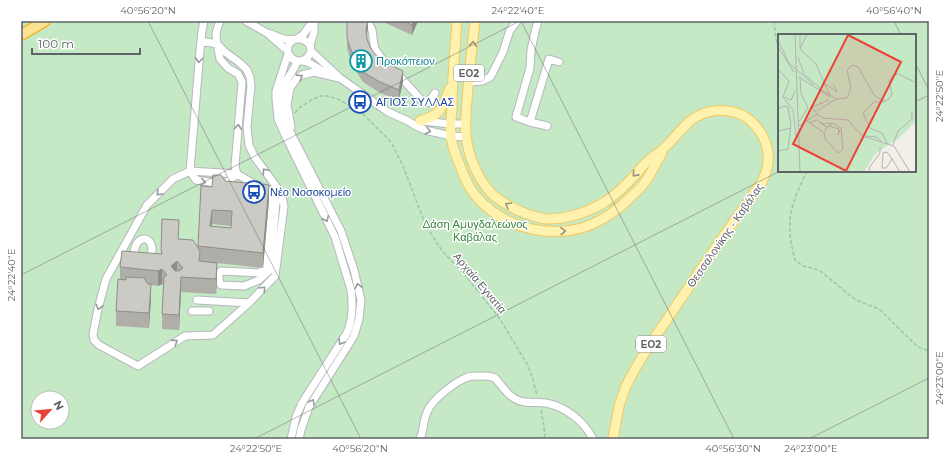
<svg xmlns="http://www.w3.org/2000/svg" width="950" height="460" viewBox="0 0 950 460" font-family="Montserrat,sans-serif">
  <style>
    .green { fill: #c5e8c5; fill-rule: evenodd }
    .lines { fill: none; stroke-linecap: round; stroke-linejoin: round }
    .minor-casing { stroke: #b5b8bc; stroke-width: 9 }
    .major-casing { stroke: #f2c960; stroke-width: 11 }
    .highway-casing { stroke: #f9ab00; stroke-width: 12 }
    .path { stroke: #9cc7a9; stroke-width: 1.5; stroke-dasharray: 4 2; stroke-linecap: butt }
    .minor { stroke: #fff; stroke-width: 7 }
    .major { stroke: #fff2af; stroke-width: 9 }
    .highway { stroke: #fde293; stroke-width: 10 }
    .wall { fill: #afaea9; fill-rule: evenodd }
    .shaded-wall { fill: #8f8d8a }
    .building { fill: #cccac5; stroke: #8f8d8a; fill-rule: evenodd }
    .oneway { stroke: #979581 }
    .oneway2 { stroke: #979a9d }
    .ticks { fill: none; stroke: #5f6368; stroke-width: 1; stroke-opacity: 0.45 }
    .labels { text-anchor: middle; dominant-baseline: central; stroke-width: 3; stroke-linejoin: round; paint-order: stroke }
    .shield { fill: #fff; stroke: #8f9295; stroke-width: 1 }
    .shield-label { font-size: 10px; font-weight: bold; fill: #5f6368 }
    .culture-label { font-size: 11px; fill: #0d838f; stroke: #fff; text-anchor: start }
    .transit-label { font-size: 11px; fill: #164399; stroke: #fff; text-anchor: start }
    .park-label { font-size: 11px; fill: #348238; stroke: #fff }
    .street-label { font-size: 11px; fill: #5f6368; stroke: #fff }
    .inset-road { fill: none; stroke: #b3b3b1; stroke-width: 1 }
    .view { fill: #ea4335; fill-opacity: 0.15; stroke: #ea4335; stroke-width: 2 }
    .inset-edge { fill: none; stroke: #5f6368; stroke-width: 2 }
    .neatline { fill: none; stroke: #5f6368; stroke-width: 1.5 }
    .ticks-label { font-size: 10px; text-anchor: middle; fill: #5f6368 }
  </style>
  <rect width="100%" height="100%" fill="#f1efe8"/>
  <!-- green -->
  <path class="green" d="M21,21H929V439H21ZM779,35H915V171H779ZM38,398H62V422H38Z"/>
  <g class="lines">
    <!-- minor casing -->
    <g class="minor-casing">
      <path id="minor" d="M204,21L202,31L200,50L190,171L196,180L222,184
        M220,21L218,26L216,34L217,44L220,59L228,68L238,74L242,82L235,166L237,174L254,184L264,188L271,193L276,202L270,270L259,280L244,286L221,285L219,281V274L221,271L259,273L264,269L266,264L271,205L269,197L263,192
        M246,21L267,33L284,48L287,49
        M366,21C376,30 371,38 375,48C377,54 384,61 388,66
        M538,21L535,32L531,50L530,68L516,117L530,122L549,59L559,62
        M271,34C275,36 280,38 284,39C296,41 301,35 310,45
        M297,39L303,35L313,21
        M293,40C293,40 289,44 289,44C285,51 290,60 298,61C302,62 299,60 304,61C311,63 318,68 324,72
        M201,41L217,44L225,52L240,63L247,70L250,77L251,86L247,127L249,145L254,156L281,193L284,206L275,276L249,303L213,335L185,336L138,366L99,345L94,340L93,334L98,309L106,279L147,205L173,179L190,171L237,174L224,185
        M311,51L340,78L388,112L408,121L416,126L425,130L451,136L466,137
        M288,54L276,91V99L278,119L286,137L335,237L351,290C353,305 353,319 347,333L302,403L296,417L291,439
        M297,61C295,69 292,71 288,78C281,90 281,104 283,118L341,231L354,270L361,300L359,319L354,336L309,407L301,430L299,439
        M303,61L308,57L311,51L310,45L314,32V21
        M397,74L406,83L423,102L426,103L429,102L435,93
        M468,82L482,81L490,77L492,74L503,52L510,30L517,21
        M422,121L451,124H466
        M530,122L547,126
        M291,127L287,105L290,88L297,78L302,75L314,72L339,78
        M133,255C134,252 135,248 136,245C144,231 157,243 150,257H147
        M197,300L249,303
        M192,311H209
        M420,439C424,430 423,419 428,410C433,399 456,381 468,377C472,376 478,376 483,376C486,376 491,376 495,378C497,380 499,383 501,385C507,393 514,401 525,402C532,403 539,402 546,403C566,407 584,421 593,439"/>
    </g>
    <!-- major casing -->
    <g class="major-casing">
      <path id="major" d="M457,21C455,50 452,79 452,109C451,118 450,127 451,136C452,146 457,159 461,168C464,177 469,187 475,195C506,232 563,243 604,218C617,211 627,201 637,191C640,188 643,185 645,182C652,173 656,162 662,153
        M475,21C472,47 469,73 467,99C466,111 465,123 466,135C468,156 478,180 493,195C503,203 515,210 527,214C534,216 541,219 548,219C568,219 588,212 605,202C616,195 627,184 636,174C639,171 641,167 644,165C650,158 659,154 665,147C674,139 681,129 690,121C705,109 727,107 744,116C757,124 766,138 768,153C769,163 767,172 762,182L718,244L649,346L635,369L626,386L619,406L613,439
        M420,121C442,115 442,107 450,88"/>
    </g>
    <!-- highway casing -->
    <g class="highway-casing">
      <path id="highway" d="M21,35L45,21"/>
    </g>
    <!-- path -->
    <path class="path" d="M774,21L776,39L779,51
      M295,113L298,109L308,102L319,96H327L338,99L363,114L391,142L403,166L426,226L443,252L466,276L500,319L527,364L533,379L537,396
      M807,171C800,186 790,206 790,222C789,235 792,248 795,260L803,266L819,270L856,300L879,309L918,347L929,351
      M541,410L544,426L545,439
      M927,439L929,437"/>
    <!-- minor -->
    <use href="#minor" class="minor"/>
    <!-- major -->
    <use href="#major" class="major"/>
    <!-- highway -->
    <use href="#highway" class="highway"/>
  </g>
  <!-- wall -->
  <path class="wall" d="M368,21V27L367,36V39L370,47L375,54L403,81L399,100L380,93L363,82L356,71L349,55L347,48V24Z
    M381,21H418L412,35Z
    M225,181L269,200L263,268L217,263V278L216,294L181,292L179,330L162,329V314L164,286L162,284L158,286L151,285V299L149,328L116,326V311L120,280V267L161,254L162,219L178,239L198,248L201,186L212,187ZM212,224L231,226V228L211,226Z"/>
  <!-- shaded-wall -->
  <path class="shaded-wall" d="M368,21V27L366,39V29Z
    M414,21H418L412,35V25Z
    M403,71V81L399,100V90Z
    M269,185V200L263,268V253Z
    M212,210V224L210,241V226Z
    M177,261V276L171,266Z
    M217,263V278L216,294V279Z
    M162,269V284L158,286V271Z
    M181,277V292L179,330V315Z
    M151,284V299L149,328V313Z"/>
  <!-- building -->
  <path class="building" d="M347,21H368L366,29L367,39L370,47L375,54L390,65L403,71L399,90L380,82L363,72L356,61L349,45L347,37Z
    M404,21H414L412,25Z
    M213,175H221L225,181L269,185L263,253L198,246L201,186L212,187ZM212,210L232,211L231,228L210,226Z
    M162,219L179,220L178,239L193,240L200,251L199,261L217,263L216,279L181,277L179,315L162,314L164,277L167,275L162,269L158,271L120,267L122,251L162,254V252L161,251ZM177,261L183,268L179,271H175L171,266Z
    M126,277L145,278V280L148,284H151L149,313L116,311L118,279L126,280Z"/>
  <!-- one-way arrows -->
  <defs><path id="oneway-chevron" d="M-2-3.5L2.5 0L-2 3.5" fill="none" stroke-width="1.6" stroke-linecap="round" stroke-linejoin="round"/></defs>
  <g class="oneway">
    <use href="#oneway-chevron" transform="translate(473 44) rotate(-84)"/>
    <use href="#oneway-chevron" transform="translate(635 174) rotate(132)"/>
    <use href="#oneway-chevron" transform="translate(508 205) rotate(-149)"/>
    <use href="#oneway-chevron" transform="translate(563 231) rotate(-4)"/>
  </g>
  <g class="oneway2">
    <use href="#oneway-chevron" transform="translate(199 60) rotate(95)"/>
    <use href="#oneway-chevron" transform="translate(300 77) rotate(-33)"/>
    <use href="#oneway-chevron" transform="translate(238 127) rotate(-85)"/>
    <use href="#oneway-chevron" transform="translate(428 131) rotate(14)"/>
    <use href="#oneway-chevron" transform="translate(265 171) rotate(-127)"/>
    <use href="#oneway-chevron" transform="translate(203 182) rotate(8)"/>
    <use href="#oneway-chevron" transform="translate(159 193) rotate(134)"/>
    <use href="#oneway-chevron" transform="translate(326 219) rotate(64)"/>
    <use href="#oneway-chevron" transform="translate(358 286) rotate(-103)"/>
    <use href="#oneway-chevron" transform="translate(263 289) rotate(-46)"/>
    <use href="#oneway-chevron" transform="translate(99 307) rotate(104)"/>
    <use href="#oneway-chevron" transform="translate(175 342) rotate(-33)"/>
    <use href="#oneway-chevron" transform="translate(341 342) rotate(121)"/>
    <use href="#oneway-chevron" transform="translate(312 402) rotate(-61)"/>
  </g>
  <!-- ticks -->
  <path class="ticks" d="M148,21L361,439M521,21L734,439M894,21L901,35M915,63L929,90M915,102L929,95M21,275L520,21M254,439L780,171M809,439L929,378"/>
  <!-- icons -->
  <defs>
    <g id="building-ring" transform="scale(1.15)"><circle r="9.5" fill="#fff" stroke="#0f9aa8" stroke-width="1.5"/><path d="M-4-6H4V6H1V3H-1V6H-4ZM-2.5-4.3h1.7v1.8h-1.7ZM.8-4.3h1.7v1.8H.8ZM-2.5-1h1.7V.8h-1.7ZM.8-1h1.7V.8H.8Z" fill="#0f9aa8"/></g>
    <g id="bus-ring" transform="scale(1.15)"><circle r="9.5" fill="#fff" stroke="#1a4fb4" stroke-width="1.5"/><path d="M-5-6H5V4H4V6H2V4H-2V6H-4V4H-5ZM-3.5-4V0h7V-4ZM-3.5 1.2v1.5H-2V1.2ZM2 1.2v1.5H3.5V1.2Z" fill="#1a4fb4"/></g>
  </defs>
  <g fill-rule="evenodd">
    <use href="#building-ring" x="361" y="61"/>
    <use href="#bus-ring" x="360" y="102"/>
    <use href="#bus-ring" x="254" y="192"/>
  </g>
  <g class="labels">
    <!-- shield labels -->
    <g class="shield">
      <rect x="454" y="65" width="30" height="16" rx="3"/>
      <rect x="636" y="336" width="30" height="16" rx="3"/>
    </g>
    <g class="shield-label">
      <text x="469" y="73">ΕΟ2</text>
      <text x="651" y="344">ΕΟ2</text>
    </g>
    <!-- culture labels -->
    <g class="culture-label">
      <text x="376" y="61">Προκόπειον</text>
    </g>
    <!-- transit labels -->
    <g class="transit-label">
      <text x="376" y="102">ΑΓΙΟΣ ΣΥΛΛΑΣ</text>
      <text x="270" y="192">Νέο Νοσοκομείο</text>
    </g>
    <!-- park labels -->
    <g class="park-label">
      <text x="475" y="224">Δάση Αμυγδαλεώνος<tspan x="475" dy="13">Καβάλας</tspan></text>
    </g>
    <!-- street labels -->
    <g class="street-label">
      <text transform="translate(725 235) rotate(-55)">Θεσσαλονίκης - Καβάλας</text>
      <text transform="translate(480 283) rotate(50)">Αρχαία Εγνατία</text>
    </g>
  </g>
  <!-- overview -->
  <g transform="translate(778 34)">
    <rect width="138" height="138" fill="#f1efe8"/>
    <path d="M0,0H138V87L121,104L97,120L86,138H0Z" fill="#c5e8c5"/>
    <path class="inset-road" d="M17,0L22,138M29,0L22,15L38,30L46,49M0,6L11,29L36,51M0,13L16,38M22,15V0M20,23L26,40L44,56M0,35L11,47L5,63L15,76L18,103M21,43L52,63M42,55L58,65L69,64L73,54L69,36L75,31L80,33L96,61L105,67L110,66L114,60L111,47L115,41L121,40L138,49M52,61L46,49L59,58L55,50M6,63L13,66L17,57M107,68H96L85,79L92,94L104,99L109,109M0,75L6,72L10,73L13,91L10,115L0,117M39,77L58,65M39,80L45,84L70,86L84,102L116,112L132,138M39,80L34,73L51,66M28,86L45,98M20,89L30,74L23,59L22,44M31,89L38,86L46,90L55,89L63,94L65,115L60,119L47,105L46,98L49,93V95M42,89L49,93L54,90M21,92L39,80M51,92L61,95L60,101L62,96M0,97L13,94M87,102L98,103L103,107M115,111L120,97L134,85V77M114,125L109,118L105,119L104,134H108L114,125L122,138M92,138L91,134L102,119V113"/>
    <path class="view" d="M70,1L123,28L68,137L15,110Z"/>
    <rect width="138" height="138" class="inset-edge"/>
  </g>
  <!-- border -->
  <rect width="950" height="460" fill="none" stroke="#ffffff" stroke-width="44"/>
  <!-- north arrow -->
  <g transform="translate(50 410) rotate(63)"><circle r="19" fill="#ffffff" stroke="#bfc1c3"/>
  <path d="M0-3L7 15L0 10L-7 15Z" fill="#ea4335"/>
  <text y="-6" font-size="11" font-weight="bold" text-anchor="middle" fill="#5f6368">N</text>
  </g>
  <!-- scale -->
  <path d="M32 48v6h108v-6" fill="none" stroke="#5f6368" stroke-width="2"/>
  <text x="38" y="48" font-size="12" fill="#5f6368" stroke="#ffffff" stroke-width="3" paint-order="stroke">100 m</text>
  <rect x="22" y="22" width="906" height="416" class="neatline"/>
  <g class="ticks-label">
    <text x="148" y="14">40°56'20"N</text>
    <text x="518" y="14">24°22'40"E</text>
    <text x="894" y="14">40°56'40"N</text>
    <text transform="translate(939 96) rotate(-90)" y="4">24°22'50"E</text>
    <text transform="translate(11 275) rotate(-90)" y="4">24°22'40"E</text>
    <text transform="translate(939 378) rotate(-90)" y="4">24°23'00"E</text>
    <text x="256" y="452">24°22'50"E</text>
    <text x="360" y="452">40°56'20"N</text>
    <text x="733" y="452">40°56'30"N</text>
    <text x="811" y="452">24°23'00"E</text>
  </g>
</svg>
